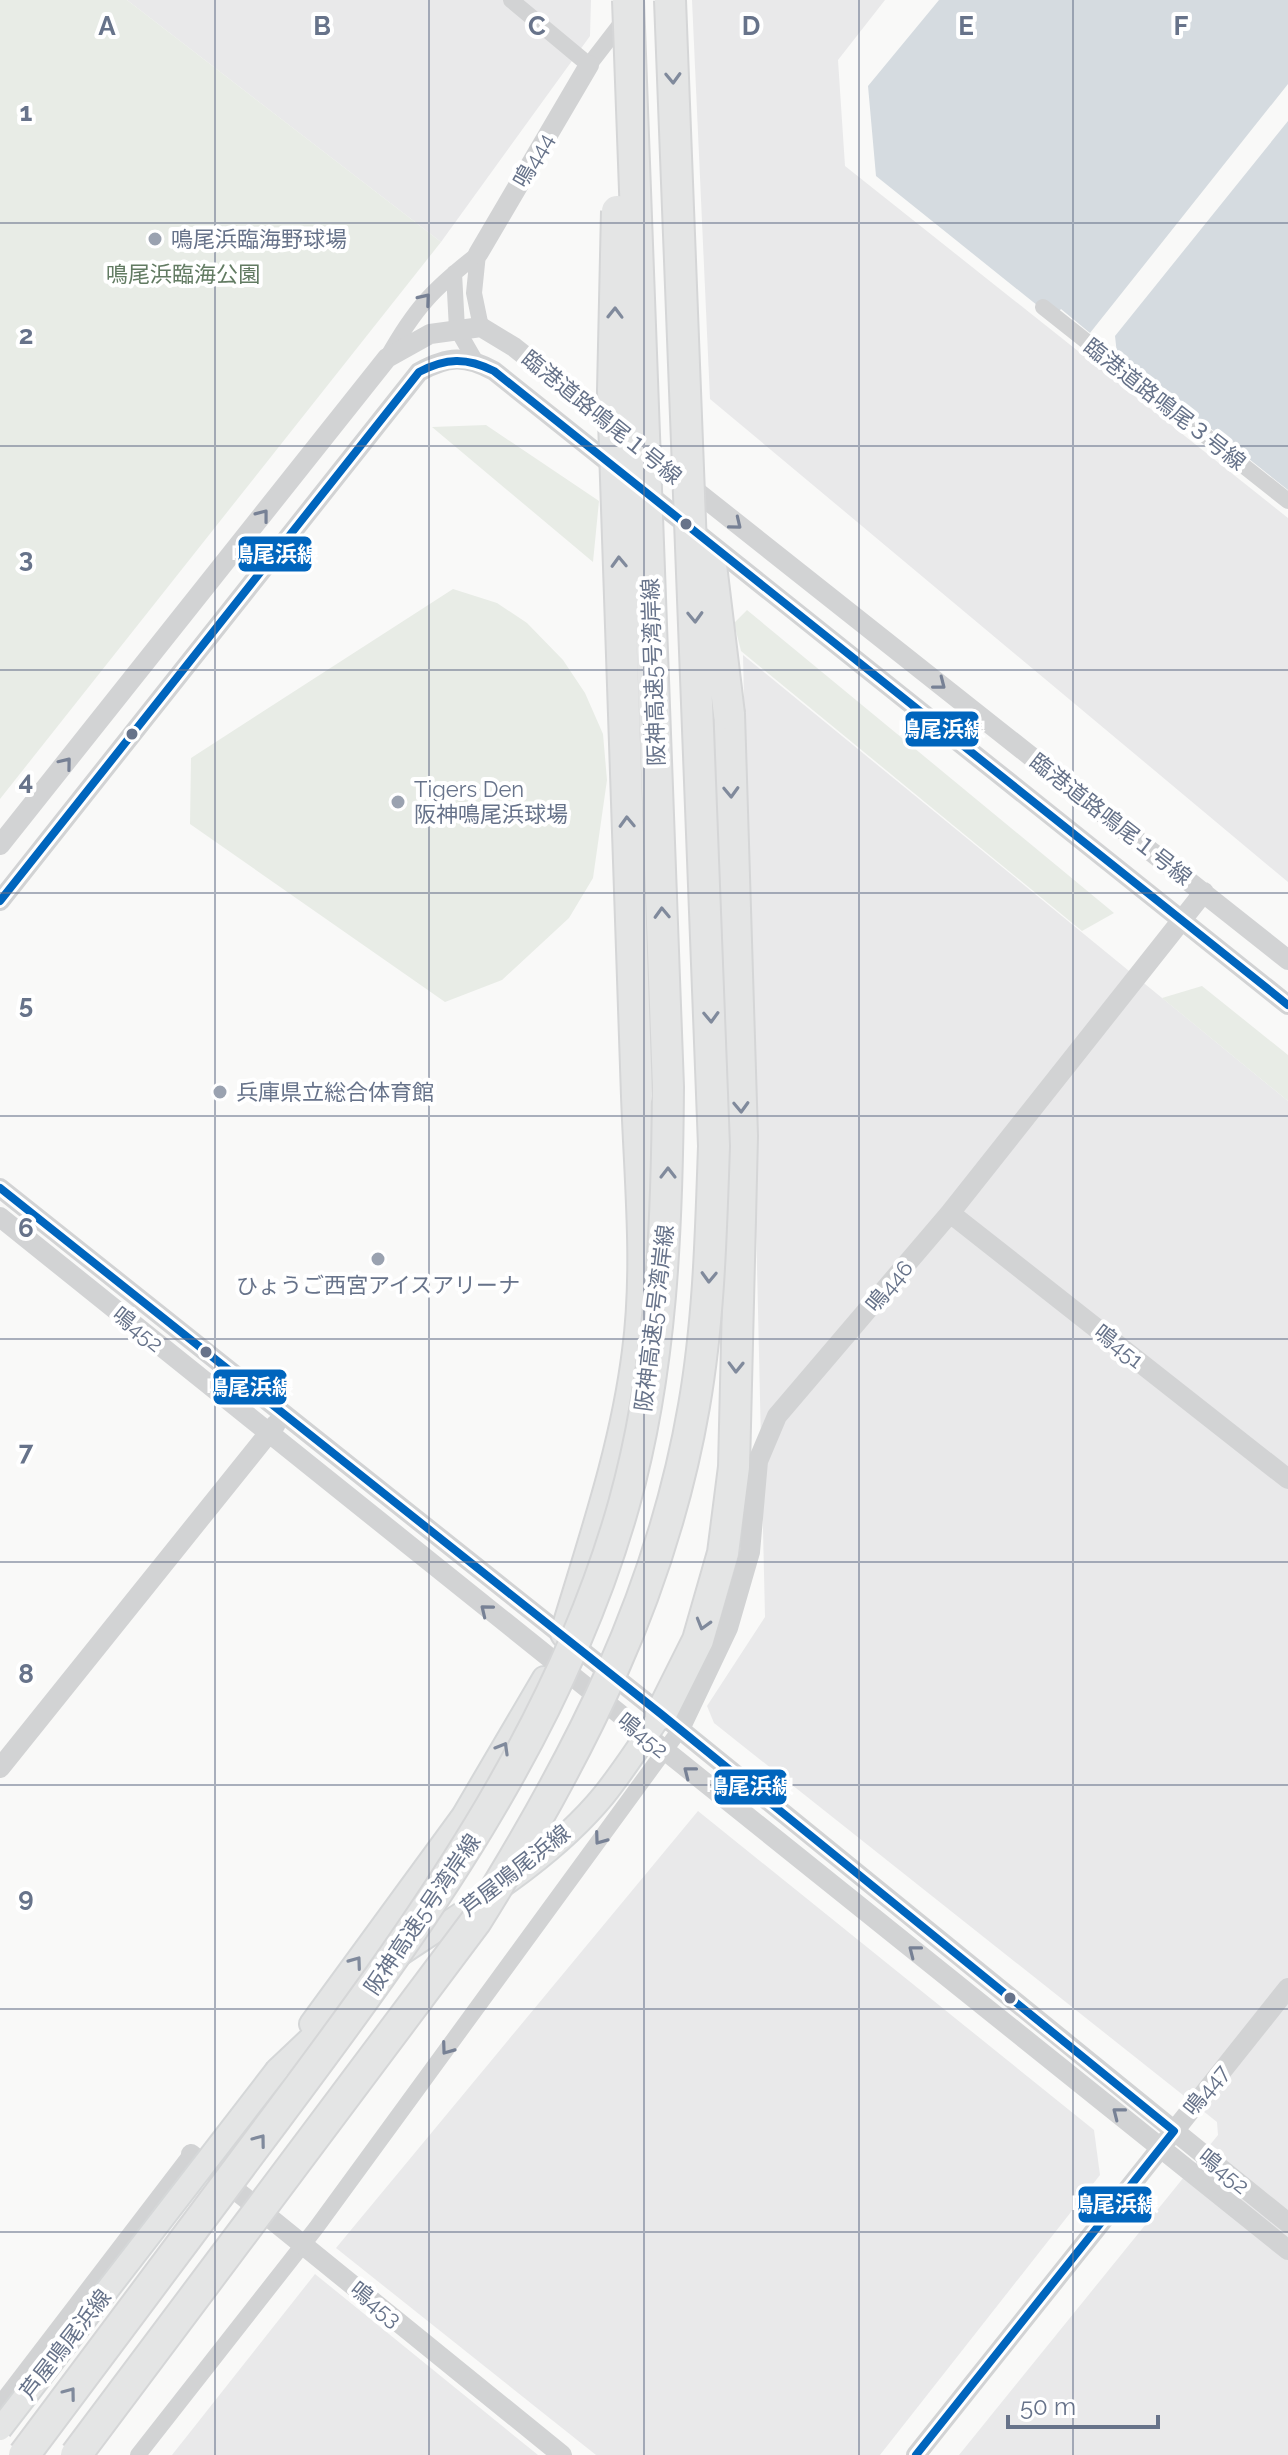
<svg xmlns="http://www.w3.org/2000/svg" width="1288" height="2455" viewBox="0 0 1288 2455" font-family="Raleway,'Noto Sans JP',sans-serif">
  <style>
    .built { fill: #e9e9ea }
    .green { fill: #e8ece6 }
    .water { fill: #d5dbe0 }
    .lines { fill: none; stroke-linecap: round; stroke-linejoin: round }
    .secondary-casing { stroke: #d5d7d8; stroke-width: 26 }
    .motorway-casing { stroke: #d5d6d7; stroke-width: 34 }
    .minor { stroke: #d2d3d4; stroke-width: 16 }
    .tertiary { stroke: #d2d3d4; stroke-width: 20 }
    .secondary { stroke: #e4e5e5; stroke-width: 22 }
    .motorway { stroke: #e4e5e5; stroke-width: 30 }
    .secondary-bridge-casing { stroke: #d5d7d8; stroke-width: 26; stroke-linecap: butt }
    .motorway-bridge-casing { stroke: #d5d6d7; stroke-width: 34; stroke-linecap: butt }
    .secondary-bridge { stroke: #e4e5e5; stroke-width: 22 }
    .motorway-bridge { stroke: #e4e5e5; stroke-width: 30 }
    .bus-1-casing { stroke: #fff; stroke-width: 14 }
    .bus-1 { stroke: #0065bd; stroke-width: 8 }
    .oneway { stroke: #808a9c }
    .oneway2 { stroke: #778195 }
    .grid { fill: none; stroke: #67738a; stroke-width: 2; stroke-opacity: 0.55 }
    .poi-dot { fill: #9aa2b0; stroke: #fff; stroke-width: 3 }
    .bus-dot { fill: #67738a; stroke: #fff; stroke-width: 3 }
    .labels { text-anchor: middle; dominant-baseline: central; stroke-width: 8; stroke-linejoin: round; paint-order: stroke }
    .street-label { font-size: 22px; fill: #67738a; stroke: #fff }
    .poi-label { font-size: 22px; fill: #67738a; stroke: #fff; text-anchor: start }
    .park-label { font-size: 22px; fill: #627b62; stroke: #fff }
    .grid-label { font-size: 26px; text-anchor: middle; font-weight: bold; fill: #67738a; stroke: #fff; stroke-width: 8; stroke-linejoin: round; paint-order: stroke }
    .line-badge { stroke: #fff; stroke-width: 3 }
    .badge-label { font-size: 22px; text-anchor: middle; font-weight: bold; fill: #fff }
  </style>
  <rect width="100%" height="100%" fill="#f9f9f8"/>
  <!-- built -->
  <path class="built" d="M127,0H591L590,36L441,242Z
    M692,0H885L838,60L845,166L1288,518V882L710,399Z
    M743,655L1288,1101V2455H959L1218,2135L1217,2122L714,1723L707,1706L765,1617Z
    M698,1811L1094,2130L1100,2175L880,2455H596L336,2248Z
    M315,2274L538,2455H172Z"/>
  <!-- green -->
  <path class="green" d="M0,0H127L441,242L0,799Z
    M486,425L599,501L593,562L432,427Z
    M453,589L497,603L527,623L563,660L585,693L603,734L607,780L593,878L569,918L502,980L445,1002L190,824L191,758Z
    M747,610L1114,913L1082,931L741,651L734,623Z
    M1202,986L1288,1055V1101L1162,998Z"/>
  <!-- water -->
  <path class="water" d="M939,0H1288V84L1090,333L1061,309L1053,318L876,176L868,86Z
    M1288,121V490L1117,354L1115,336Z"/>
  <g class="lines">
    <!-- secondary casing -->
    <g class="secondary-casing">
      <path id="secondary" d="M399,1955C469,1908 550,1861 604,1795C624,1770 642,1742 661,1714
        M311,2024L463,1816L544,1678
        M277,2070L351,2000"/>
    </g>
    <!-- motorway casing -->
    <g class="motorway-casing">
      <path id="motorway" d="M566,1633C594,1540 626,1448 638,1351C649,1268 640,1180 637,1096
        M661,1714L698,1640L723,1553L734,1467L742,1136L729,714"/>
    </g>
    <!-- minor -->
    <path class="minor" d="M511,0L589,65L626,17
      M478,254L474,293L481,327
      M454,273L457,329L476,362
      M1043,307L1288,501
      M387,358C415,308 433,289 478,254
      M0,2404L191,2154
      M138,2455L316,2228L679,1731"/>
    <!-- tertiary -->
    <path class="tertiary" d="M478,254L589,65
      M0,845L387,358L430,334L481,327L514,347L1288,960
      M0,901L419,372C448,356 465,355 494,371L1288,1005
      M0,1188L661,1714L1288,2223
      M950,1213L1288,1479
      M0,1217L1288,2250
      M679,1731L728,1628L750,1552L758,1461L777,1416L950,1213L1204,892
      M0,1768L276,1424
      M191,2154L562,2455
      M916,2455L1288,1988"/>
    <!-- secondary -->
    <use href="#secondary" class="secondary"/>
    <!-- motorway -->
    <use href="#motorway" class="motorway"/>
    <!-- secondary-bridge casing -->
    <g class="secondary-bridge-casing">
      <path id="secondary-bridge" d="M0,2429L277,2070"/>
    </g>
    <!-- motorway-bridge casing -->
    <g class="motorway-bridge-casing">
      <path id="motorway-bridge" d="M617,211L613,391L637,1096
        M710,557L729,714
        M24,2455C108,2343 192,2230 276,2118C418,1928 559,1735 624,1504C662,1368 667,1227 668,1087L628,0
        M76,2455L476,1921C578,1758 661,1597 694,1406C709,1320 711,1233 714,1146L670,0"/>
    </g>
    <!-- secondary-bridge -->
    <use href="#secondary-bridge" class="secondary-bridge"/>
    <!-- motorway-bridge -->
    <use href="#motorway-bridge" class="motorway-bridge"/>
    <!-- bus-1 casing -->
    <g class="bus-1-casing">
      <path id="bus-1" d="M0,901L419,372C446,358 466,357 494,371L1288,1005
        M0,1188L661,1714L1174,2131L916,2455"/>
    </g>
    <!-- bus-1 -->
    <use href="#bus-1" class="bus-1"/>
  </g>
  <!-- one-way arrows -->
  <defs><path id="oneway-chevron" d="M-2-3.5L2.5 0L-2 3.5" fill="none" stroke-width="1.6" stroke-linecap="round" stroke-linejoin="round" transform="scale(2)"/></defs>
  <g class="oneway">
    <use href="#oneway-chevron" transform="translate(673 78) rotate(88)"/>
    <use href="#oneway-chevron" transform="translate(615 313) rotate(-89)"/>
    <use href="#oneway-chevron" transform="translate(619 562) rotate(-92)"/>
    <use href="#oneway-chevron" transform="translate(695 617) rotate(88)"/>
    <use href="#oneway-chevron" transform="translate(731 792) rotate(88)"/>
    <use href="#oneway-chevron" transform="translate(627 822) rotate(-92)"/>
    <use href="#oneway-chevron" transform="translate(662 913) rotate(-92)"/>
    <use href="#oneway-chevron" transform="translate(711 1017) rotate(88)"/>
    <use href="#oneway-chevron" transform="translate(741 1107) rotate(88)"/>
    <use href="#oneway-chevron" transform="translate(668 1173) rotate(-90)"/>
    <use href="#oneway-chevron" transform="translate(709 1277) rotate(92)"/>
    <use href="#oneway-chevron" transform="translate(736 1367) rotate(91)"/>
    <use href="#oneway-chevron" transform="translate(703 1624) rotate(106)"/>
    <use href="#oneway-chevron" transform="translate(503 1748) rotate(-60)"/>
    <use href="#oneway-chevron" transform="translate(356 1962) rotate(-54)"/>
    <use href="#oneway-chevron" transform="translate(260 2140) rotate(-53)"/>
    <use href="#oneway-chevron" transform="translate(70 2393) rotate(-53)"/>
  </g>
  <g class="oneway2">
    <use href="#oneway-chevron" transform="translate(425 299) rotate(-50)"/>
    <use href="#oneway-chevron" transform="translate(263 515) rotate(-52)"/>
    <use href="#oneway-chevron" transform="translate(736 524) rotate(39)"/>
    <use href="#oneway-chevron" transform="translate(940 684) rotate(38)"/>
    <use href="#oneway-chevron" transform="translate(66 763) rotate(-51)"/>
    <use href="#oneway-chevron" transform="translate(486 1610) rotate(-141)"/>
    <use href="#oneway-chevron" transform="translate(689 1772) rotate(-142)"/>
    <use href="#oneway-chevron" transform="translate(600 1839) rotate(126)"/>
    <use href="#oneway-chevron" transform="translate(914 1951) rotate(-142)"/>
    <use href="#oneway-chevron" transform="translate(447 2049) rotate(126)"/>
    <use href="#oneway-chevron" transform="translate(1118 2113) rotate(-142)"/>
  </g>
  <!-- grid -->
  <path class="grid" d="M215,0V2455M429,0V2455M644,0V2455M859,0V2455M1073,0V2455M0,223H1288M0,446H1288M0,670H1288M0,893H1288M0,1116H1288M0,1339H1288M0,1562H1288M0,1785H1288M0,2009H1288M0,2232H1288"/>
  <!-- markers -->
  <g class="poi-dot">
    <circle cx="155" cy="239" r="8"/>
    <circle cx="398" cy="802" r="8"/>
    <circle cx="220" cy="1092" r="8"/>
    <circle cx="378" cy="1259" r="8"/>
  </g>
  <g class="bus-dot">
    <circle cx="686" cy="524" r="7"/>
    <circle cx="132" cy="734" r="7"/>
    <circle cx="206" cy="1352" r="7"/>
    <circle cx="1010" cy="1998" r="7"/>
  </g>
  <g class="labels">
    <!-- street labels -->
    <g class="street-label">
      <text transform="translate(533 160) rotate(-60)">鳴444</text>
      <text transform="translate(1165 404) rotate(38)">臨港道路鳴尾３号線</text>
      <text transform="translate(602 417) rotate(39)">臨港道路鳴尾１号線</text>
      <text transform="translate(653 672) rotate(-92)">阪神高速5号湾岸線</text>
      <text transform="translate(1111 819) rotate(38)">臨港道路鳴尾１号線</text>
      <text transform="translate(889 1286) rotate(-50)">鳴446</text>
      <text transform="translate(654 1318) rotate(-83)">阪神高速5号湾岸線</text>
      <text transform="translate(138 1329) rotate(39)">鳴452</text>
      <text transform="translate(1119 1346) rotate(38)">鳴451</text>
      <text transform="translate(643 1735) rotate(39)">鳴452</text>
      <text transform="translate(515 1870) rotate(-38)">芦屋鳴尾浜線</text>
      <text transform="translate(422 1914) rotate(-56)">阪神高速5号湾岸線</text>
      <text transform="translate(1206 2090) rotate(-51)">鳴447</text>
      <text transform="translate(1224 2171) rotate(39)">鳴452</text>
      <text transform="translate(376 2304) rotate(39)">鳴453</text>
      <text transform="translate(65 2344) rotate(-52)">芦屋鳴尾浜線</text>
    </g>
    <!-- poi labels -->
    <g class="poi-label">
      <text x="171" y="239">鳴尾浜臨海野球場</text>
      <text x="414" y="789">Tigers Den<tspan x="414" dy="25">阪神鳴尾浜球場</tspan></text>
      <text x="236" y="1092">兵庫県立総合体育館</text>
      <text x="378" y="1285" text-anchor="middle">ひょうご西宮アイスアリーナ</text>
    </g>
    <!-- park labels -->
    <g class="park-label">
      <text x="183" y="274">鳴尾浜臨海公園</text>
    </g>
  </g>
  <g class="grid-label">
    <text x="107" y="35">A</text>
    <text x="322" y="35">B</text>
    <text x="537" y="35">C</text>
    <text x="751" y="35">D</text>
    <text x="966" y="35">E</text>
    <text x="1181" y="35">F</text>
    <text x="26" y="121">1</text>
    <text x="26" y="344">2</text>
    <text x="26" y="567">3</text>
    <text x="26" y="790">4</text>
    <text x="26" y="1013">5</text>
    <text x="26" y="1237">6</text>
    <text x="26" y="1460">7</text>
    <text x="26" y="1683">8</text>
    <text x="26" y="1906">9</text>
  </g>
  <g class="line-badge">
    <rect x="237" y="535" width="76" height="38" rx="8" fill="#0065bd"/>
    <rect x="904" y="710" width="76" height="38" rx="8" fill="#0065bd"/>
    <rect x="212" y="1368" width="76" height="38" rx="8" fill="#0065bd"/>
    <rect x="713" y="1768" width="75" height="38" rx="8" fill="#0065bd"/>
    <rect x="1077" y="2185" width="76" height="39" rx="8" fill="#0065bd"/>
  </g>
  <g class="badge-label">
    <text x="275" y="562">鳴尾浜線</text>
    <text x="942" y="737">鳴尾浜線</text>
    <text x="250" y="1395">鳴尾浜線</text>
    <text x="750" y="1794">鳴尾浜線</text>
    <text x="1115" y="2212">鳴尾浜線</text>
  </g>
  <!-- scale -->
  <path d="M1008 2415v12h150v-12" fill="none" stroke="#67738a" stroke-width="4"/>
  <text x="1020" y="2415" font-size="24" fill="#67738a" stroke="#ffffff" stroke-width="6" paint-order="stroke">50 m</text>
</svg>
